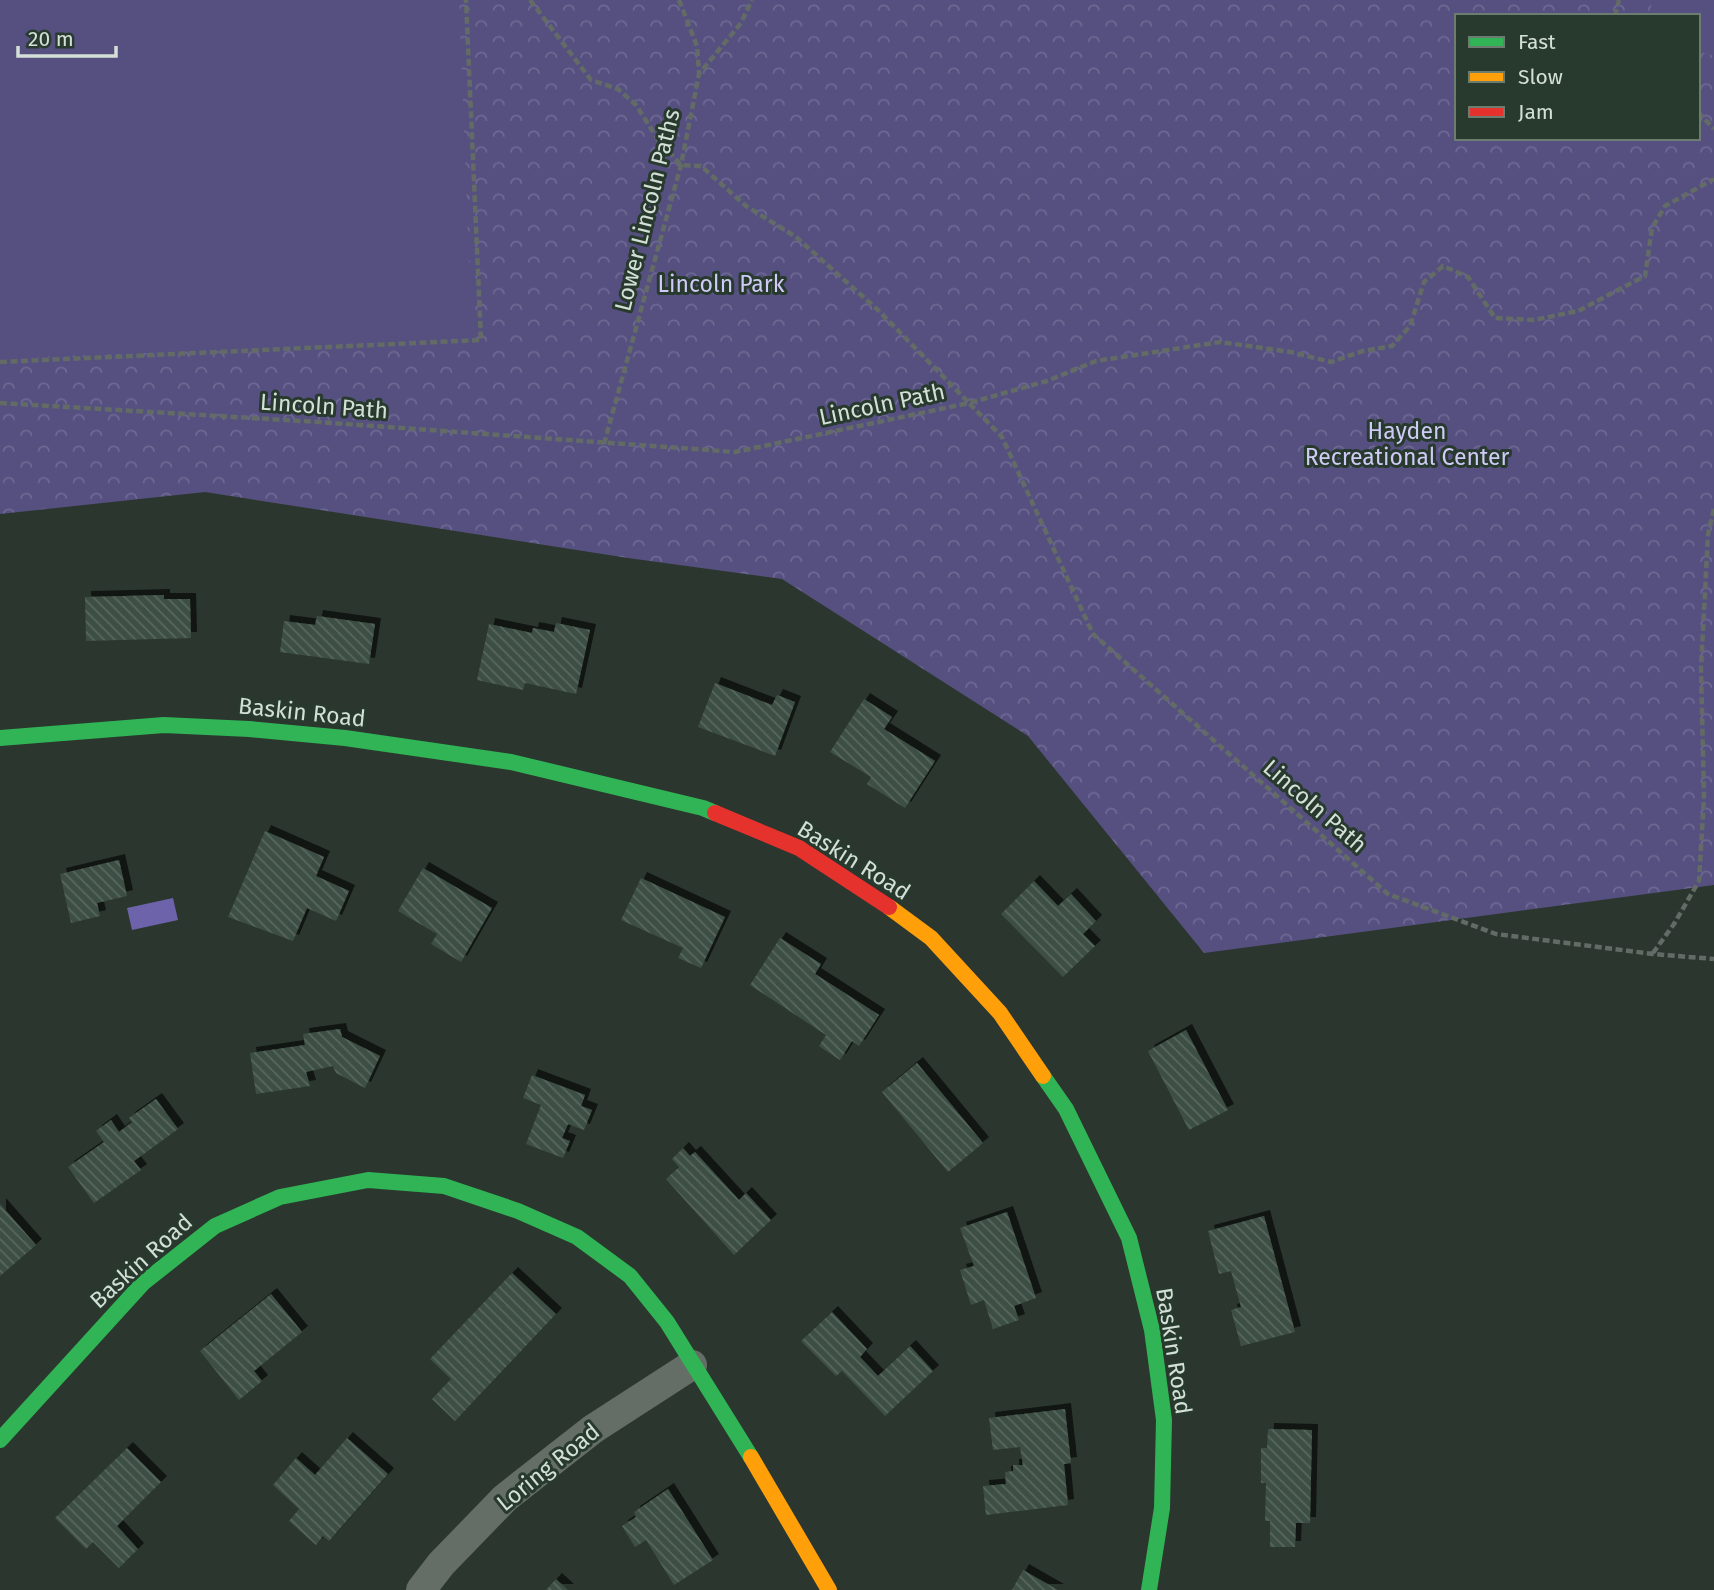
<svg xmlns="http://www.w3.org/2000/svg" width="1714" height="1590" viewBox="0 0 1714 1590" font-family="'Fira Sans',sans-serif">
  <style>
    .park { fill: url(#park-crowns); fill-rule: evenodd }
    .garden { fill: #565081 }
    .water { fill: #6d63ab }
    .building { fill: url(#building-back-hatch); filter: url(#shadow) }
    .lines { fill: none; stroke-linecap: round; stroke-linejoin: round }
    .path { stroke: #626b65; stroke-width: 4.5; stroke-dasharray: 7 3.5; stroke-linecap: butt }
    .street { stroke: #646d66; stroke-width: 30 }
    .fast { stroke: #30b455; stroke-width: 16 }
    .slow { stroke: #ff9f0a; stroke-width: 16 }
    .jam { stroke: #e5322d; stroke-width: 16 }
    .labels { text-anchor: middle; dominant-baseline: central; stroke-width: 6; stroke-linejoin: round; paint-order: stroke }
    .street-label { font-size: 23px; fill: #d4e0d7; stroke: #273a2d }
    .park-label { font-size: 23px; fill: #cfcaf6; stroke: #273a2d }
  </style>
  <defs>
    <pattern id="park-crowns" width="20" height="18" patternUnits="userSpaceOnUse" patternTransform="scale(1.75)"><rect width="20" height="18" fill="#565081"/><path d="M2 6a3 3 0 1 1 6 0M12 15a3 3 0 1 1 6 0" fill="none" stroke="#6d6992"/></pattern>
    <pattern id="building-back-hatch" width="6" height="6" patternUnits="userSpaceOnUse" patternTransform="scale(1.75)"><rect width="6" height="6" fill="#3d4f44"/><path d="M-1 5l2 2M0 0l6 6M5-1l2 2" fill="none" stroke="#58685e"/></pattern>
    <filter id="shadow"><feDropShadow dx="6" dy="-6" stdDeviation="0" flood-color="#0009"/></filter>
  </defs>
  <rect width="100%" height="100%" fill="#2b362e"/>
  <!-- park -->
  <path class="park" d="M0,0H1714V885L1204,953L1028,736L782,579L628,558L205,492L0,514ZM1457,16H1698V138H1457Z"/>
  <!-- garden -->
  <path class="garden" d="M64,0H459L472,342L0,358V2Z
    M1652,0H1714V56L1698,51V16H1650Z"/>
  <!-- water -->
  <path class="water" d="M173,898L178,920L132,930L127,908Z"/>
  <!-- building -->
  <path class="building" d="M164,595V599H190L191,638L86,641L85,597Z
    M317,616L375,624L369,664L280,652L284,621L315,625Z
    M556,623L590,630L576,694L525,683L523,690L477,680L489,624L532,633L533,628L554,632Z
    M715,683L772,705L777,695L795,702L775,756L698,727Z
    M864,699L892,717L884,729L935,761L905,808L867,784L871,777L830,752Z
    M265,831L324,857L316,876L349,891L336,921L307,908L293,941L228,917Z
    M119,860L127,896L97,903L100,916L71,923L60,874Z
    M423,868L492,908L461,962L431,944L437,934L398,911Z
    M641,878L725,917L701,968L678,958L683,948L621,920Z
    M1034,881L1058,906L1071,894L1096,921L1083,934L1095,946L1063,977L1001,914Z
    M780,938L821,964L815,974L879,1015L859,1046L852,1041L840,1060L819,1046L826,1035L750,985Z
    M340,1029L342,1037L380,1056L365,1088L336,1073L333,1066L306,1072L310,1086L256,1094L250,1053L305,1045L303,1034Z
    M1186,1030L1228,1110L1189,1130L1148,1051Z
    M917,1063L983,1143L948,1172L882,1092Z
    M532,1075L585,1095L581,1106L592,1110L584,1130L568,1124L562,1138L570,1141L563,1158L526,1144L541,1105L523,1098Z
    M156,1099L178,1129L134,1161L141,1170L94,1203L68,1167L104,1142L96,1131L111,1120L119,1132L132,1122L129,1118Z
    M683,1148L690,1156L695,1152L739,1200L746,1193L771,1220L734,1255L666,1179L679,1167L672,1159Z
    M0,1204L36,1245L0,1276Z
    M1007,1212L1036,1298L1014,1306L1019,1320L993,1329L984,1300L971,1305L960,1270L974,1266L960,1228Z
    M1264,1216L1295,1332L1241,1346L1231,1310L1241,1307L1231,1271L1219,1274L1208,1231Z
    M512,1273L556,1314L455,1421L432,1399L451,1379L430,1359Z
    M271,1294L302,1332L254,1371L262,1381L239,1400L200,1351Z
    M832,1312L867,1349L860,1357L878,1376L910,1346L933,1371L885,1416L842,1371L836,1376L801,1341Z
    M1065,1409L1071,1463L1064,1464L1068,1505L986,1515L983,1486L1006,1484L1005,1472L1013,1471V1465H1023L1020,1447L993,1450L989,1418Z
    M1268,1429L1312,1430L1310,1523H1296L1295,1547H1270V1521H1265L1266,1483H1261V1448H1267Z
    M347,1438L388,1474L329,1541L323,1536L316,1545L289,1521L299,1509L273,1485L296,1458L315,1475Z
    M127,1448L161,1482L117,1526L138,1549L119,1568L93,1542L86,1549L55,1518Z
    M668,1489L713,1560L674,1585L646,1540L635,1547L622,1526L636,1517L634,1512Z
    M1023,1570L1058,1590H1012Z
    M556,1579L568,1590H546Z"/>
  <g class="lines">
    <!-- path -->
    <path class="path" d="M530,0L591,80L618,89L636,105L659,141L681,165L701,166L746,206L796,237L878,310L969,403L1047,381L1096,361L1220,342L1291,352L1331,362L1363,351L1392,346L1410,326L1424,282L1443,266L1468,277L1495,318L1534,320L1578,311L1645,276L1652,228L1665,206L1714,179
      M679,0L697,46L699,73
      M1615,16L1619,0
      M1698,112L1714,129
      M0,362L481,340L466,0
      M0,403L319,422L735,452L969,403L1002,437L1093,634L1388,894L1496,934L1653,954L1714,959
      M604,444L681,165L699,74L741,23L752,0
      M1653,953L1674,924L1699,881L1704,797L1701,668L1708,534L1714,509"/>
    <!-- street -->
    <path class="street" d="M421,1590L441,1564L505,1498L593,1429L692,1365"/>
    <!-- fast -->
    <path class="fast" d="M0,738L164,725L249,729L345,738L511,762L703,808L715,813
      M1043,1076L1066,1109L1129,1238L1152,1330L1164,1420L1162,1508L1149,1590
      M0,1440L143,1283L215,1226L280,1197L368,1180L444,1186L518,1211L577,1237L630,1276L667,1322L751,1457"/>
    <!-- slow -->
    <path class="slow" d="M889,907L931,938L1000,1013L1043,1076
      M751,1457L829,1590"/>
    <!-- jam -->
    <path class="jam" d="M715,813L799,848L889,907"/>
  </g>
  <g class="labels">
    <!-- street labels -->
    <g class="street-label">
      <text transform="translate(647 210) rotate(-76)">Lower Lincoln Paths</text>
      <text transform="translate(882 404) rotate(-12)">Lincoln Path</text>
      <text transform="translate(324 406) rotate(4)">Lincoln Path</text>
      <text transform="translate(302 712) rotate(6)">Baskin Road</text>
      <text transform="translate(1315 806) rotate(41)">Lincoln Path</text>
      <text transform="translate(854 860) rotate(32)">Baskin Road</text>
      <text transform="translate(141 1261) rotate(-42)">Baskin Road</text>
      <text transform="translate(1174 1351) rotate(81)">Baskin Road</text>
      <text transform="translate(548 1467) rotate(-39)">Loring Road</text>
    </g>
    <!-- park labels -->
    <g class="park-label">
      <text x="721" y="284">Lincoln Park</text>
      <text x="1407" y="431">Hayden<tspan x="1407" dy="26">Recreational Center</tspan></text>
    </g>
  </g>
  <!-- legend -->
  <rect x="1455" y="14" width="245" height="126" fill="#273a2d" stroke="#6c7c71" stroke-width="2"/>
  <rect x="1469" y="37" width="35" height="10" fill="#30b455" stroke="#6c7c71" stroke-width="2"/>
  <text x="1518" y="49" font-size="21" fill="#d4e0d7">Fast</text>
  <rect x="1469" y="72" width="35" height="10" fill="#ff9f0a" stroke="#6c7c71" stroke-width="2"/>
  <text x="1518" y="84" font-size="21" fill="#d4e0d7">Slow</text>
  <rect x="1469" y="107" width="35" height="10" fill="#e5322d" stroke="#6c7c71" stroke-width="2"/>
  <text x="1518" y="119" font-size="21" fill="#d4e0d7">Jam</text>
  <!-- scale -->
  <path d="M18 46v10h98v-10" fill="none" stroke="#d4e0d7" stroke-width="3.5"/>
  <text x="28" y="46" font-size="21" fill="#d4e0d7" stroke="#273a2d" stroke-width="5" paint-order="stroke">20 m</text>
</svg>
